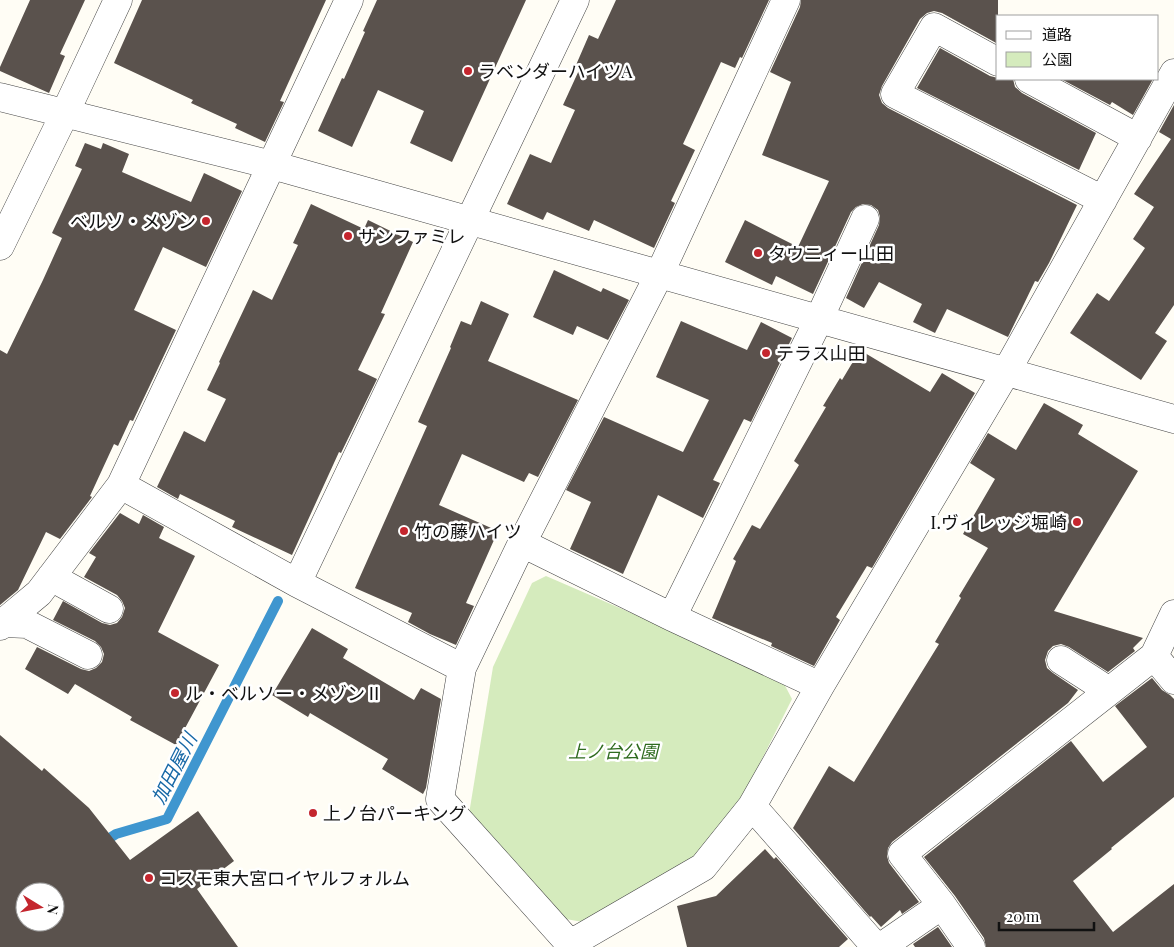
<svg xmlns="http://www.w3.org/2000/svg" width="1174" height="947" viewBox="0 0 1174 947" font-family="'Playfair Display','Noto Sans JP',serif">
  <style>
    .green { fill: #d5ebbd }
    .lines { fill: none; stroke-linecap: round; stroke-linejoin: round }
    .stream { stroke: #3f96cf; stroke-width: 10 }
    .building { fill: #5a524d; fill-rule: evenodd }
    .minor-casing { stroke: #444; stroke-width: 29 }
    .minor { stroke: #fff; stroke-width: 28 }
    .poi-dot { fill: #c4262e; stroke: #fff; stroke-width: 2 }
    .labels { text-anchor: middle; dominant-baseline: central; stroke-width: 5; stroke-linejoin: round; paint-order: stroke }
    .poi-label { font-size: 18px; fill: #111; stroke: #fff; text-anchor: start }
    .park-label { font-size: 18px; font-style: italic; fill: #2f6b1f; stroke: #fff }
    .water-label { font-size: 19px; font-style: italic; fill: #1768a6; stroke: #fff }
  </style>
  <rect width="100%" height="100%" fill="#fffdf5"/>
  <!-- green -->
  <path class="green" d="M546,576L781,678L792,699L745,793L697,857L583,922L560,918L469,814L493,667L532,583Z"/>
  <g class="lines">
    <!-- stream -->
    <path class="stream" d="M102,843L116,834L167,819L278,601"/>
  </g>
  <!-- building -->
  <path class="building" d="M30,0H85L60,54L65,56L49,93L0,71V67Z
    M142,0H326L280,101L284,102L265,142L235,128L237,124L191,103L193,100L114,63Z
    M377,0H526L452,162L410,143L424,111L378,90L352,147L318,131L342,78L344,79L365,32L363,31Z
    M616,0H769L742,58L740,57L735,68L721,62L683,144L695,150L671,201L675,203L654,248L594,220L589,231L547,212L543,220L507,204L530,154L551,163L575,110L563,105L580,68L576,65L589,35L598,39Z
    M801,0H998V44L942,13L934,11L927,13L920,19L882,86L879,95L882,103L888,108L1077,205L1049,263L1038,282L1035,281L1008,337L947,309L935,333L913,322L922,304L879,282L864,308L846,298L879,225L880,217L878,210L871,205L863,204L856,207L851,212L813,294L776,276L772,285L725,262L745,220L798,247L829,181L762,155L791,82L770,72L800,7Z
    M940,48L990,76L998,78V79H1013L1015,87L1022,93L1096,133L1079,170L917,88Z
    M1061,79H1153L1133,115L1112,102L1110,105Z
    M1174,105V305L1155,333L1167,341L1141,380L1070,333L1097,293L1109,301L1145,248L1133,239L1154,207L1134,194L1171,139L1159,132Z
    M85,143L101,149L103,143L129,154L122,172L191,202L204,173L242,191L206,267L163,247L134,310L176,330L133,421L130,420L118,446L114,444L90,496L92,497L60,539L46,532L18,590L0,605V350L7,354L43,280L62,238L52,233L82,169L75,166Z
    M311,204L364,229L368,220L413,242L381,313L385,314L358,370L377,379L341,453L339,452L292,555L232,527L235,521L180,494L178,499L157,487L184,431L205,442L226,399L207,390L220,363L219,362L253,290L272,300L298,245L293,243Z
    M554,270L601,292L603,288L629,300L608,340L577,326L573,335L533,317Z
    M481,301L509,314L488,361L578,400L538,477L529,473L524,482L462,454L439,505L498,531L466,603L474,606L456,645L430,634L408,622L412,613L355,588L427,426L418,422L451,348L450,347L461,321L471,325Z
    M681,321L747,350L761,322L792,338L751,422L744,419L713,480L720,483L703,518L658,495L623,574L570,549L591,502L566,490L604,417L683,452L709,400L656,377Z
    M860,350L930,392L942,373L975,393L872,568L867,566L836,617L840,620L814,666L771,646L772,643L712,618L736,561L733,559L752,525L760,529L799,465L794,461L826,407L823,406L840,378L842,380Z
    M1044,403L1083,425L1078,434L1138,471L1054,611L1143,638L1133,648L1135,651L1108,672L1069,647L1061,644L1053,646L1048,651L1045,660L1047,668L1053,673L1078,690L1068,703L892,842L888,848L887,856L889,863L919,902L902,914L900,910L881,927L871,916L870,917L793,828L829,766L854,782L939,644L935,642L961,598L959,596L988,548L963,534L995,479L970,463L988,433L1016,450Z
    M120,513L139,524L143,515L164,527L159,538L195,556L158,632L219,665L176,745L130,720L132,717L75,684L68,694L25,669L37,647L81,669L89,671L96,668L102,662L104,654L101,647L95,641L53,620L63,601L102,623L110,625L117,623L122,617L125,608L122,601L117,595L84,577L96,557L89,553Z
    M312,628L348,649L343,658L414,700L421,688L441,699L426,788L423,794L382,769L388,759L310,713L308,717L272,695Z
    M1152,678L1162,690L1170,695L1174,699V797L1111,848L1112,849L1073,881L1113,932L1174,884V947H986L984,938L955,896L924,857L1071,741L1103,782L1147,747L1115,706Z
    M0,735L42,771L44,768L89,808L130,860L198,811L234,861L197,889L238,947H0ZM25,892H55V922H25Z
    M765,849L774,859L776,857L848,939L839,947H687L677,906L716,896Z
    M938,927L952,947H915L913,944Z"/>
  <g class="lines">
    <!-- minor casing -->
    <g class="minor-casing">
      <path id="minor" d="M998,62L934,27L895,94L1103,200
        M1029,79L1138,138
        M0,97L272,165L1174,419
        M0,246L65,113L118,0
        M121,485L297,583L462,668
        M522,543L672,617L820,686
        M51,577L109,609
        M297,583L575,0
        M672,617L819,319L865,219
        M0,622L3,623L39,593L121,485L349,0
        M0,626L3,623L27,624L88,655
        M1154,656L1174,680
        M1061,660L1109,691
        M752,806L876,947
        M570,944L703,867L752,806L820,686L1006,372L1174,73
        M570,947V944L440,799L462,668L522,543L660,273L786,0
        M881,947L942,905
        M971,947L942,905L902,854L1154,656L1174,614"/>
    </g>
    <!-- minor -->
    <use href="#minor" class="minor"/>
  </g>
  <!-- markers -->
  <g class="poi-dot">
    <circle cx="468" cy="71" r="5"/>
    <circle cx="206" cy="221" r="5"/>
    <circle cx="348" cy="236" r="5"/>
    <circle cx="758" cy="253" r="5"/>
    <circle cx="766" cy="353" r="5"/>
    <circle cx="1077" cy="522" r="5"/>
    <circle cx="404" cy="531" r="5"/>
    <circle cx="175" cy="693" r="5"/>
    <circle cx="313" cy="813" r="5"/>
    <circle cx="149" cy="878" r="5"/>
  </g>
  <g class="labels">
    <!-- poi labels -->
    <g class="poi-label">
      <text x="478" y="71">ラベンダーハイツA</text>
      <text x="196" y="221" text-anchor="end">ベルソ・メゾン</text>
      <text x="358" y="236">サンファミレ</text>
      <text x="768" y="253">タウニィー山田</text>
      <text x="776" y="353">テラス山田</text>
      <text x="1067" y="522" text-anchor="end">I.ヴィレッジ堀崎</text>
      <text x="414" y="531">竹の藤ハイツ</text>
      <text x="185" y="693">ル・ベルソー・メゾンⅡ</text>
      <text x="323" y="813">上ノ台パーキング</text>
      <text x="159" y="878">コスモ東大宮ロイヤルフォルム</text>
    </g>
    <!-- park labels -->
    <g class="park-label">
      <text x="613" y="751">上ノ台公園</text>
    </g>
    <!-- water labels -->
    <g class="water-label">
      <text transform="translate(173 768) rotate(-63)">加田屋川</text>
    </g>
  </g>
  <!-- legend -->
  <rect x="996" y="15" width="162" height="65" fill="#ffffff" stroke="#a0a0a0"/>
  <rect x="1006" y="31" width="25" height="8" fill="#ffffff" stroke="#a0a0a0"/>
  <text x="1042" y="40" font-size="15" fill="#111111">道路</text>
  <rect x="1006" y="52" width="25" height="15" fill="#d5ebbd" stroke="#a0a0a0"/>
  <text x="1042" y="65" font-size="15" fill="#111111">公園</text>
  <!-- north arrow -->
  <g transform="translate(40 907) rotate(100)"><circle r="24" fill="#ffffff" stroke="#a0a0a0"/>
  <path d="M0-4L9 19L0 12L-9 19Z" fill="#c4262e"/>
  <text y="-8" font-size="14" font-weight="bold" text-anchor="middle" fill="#111111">N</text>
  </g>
  <!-- scale -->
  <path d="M999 922v8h95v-8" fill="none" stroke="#111111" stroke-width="2.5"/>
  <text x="1006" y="922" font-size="15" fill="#111111" stroke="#ffffff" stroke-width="4" paint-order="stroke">20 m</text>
</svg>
